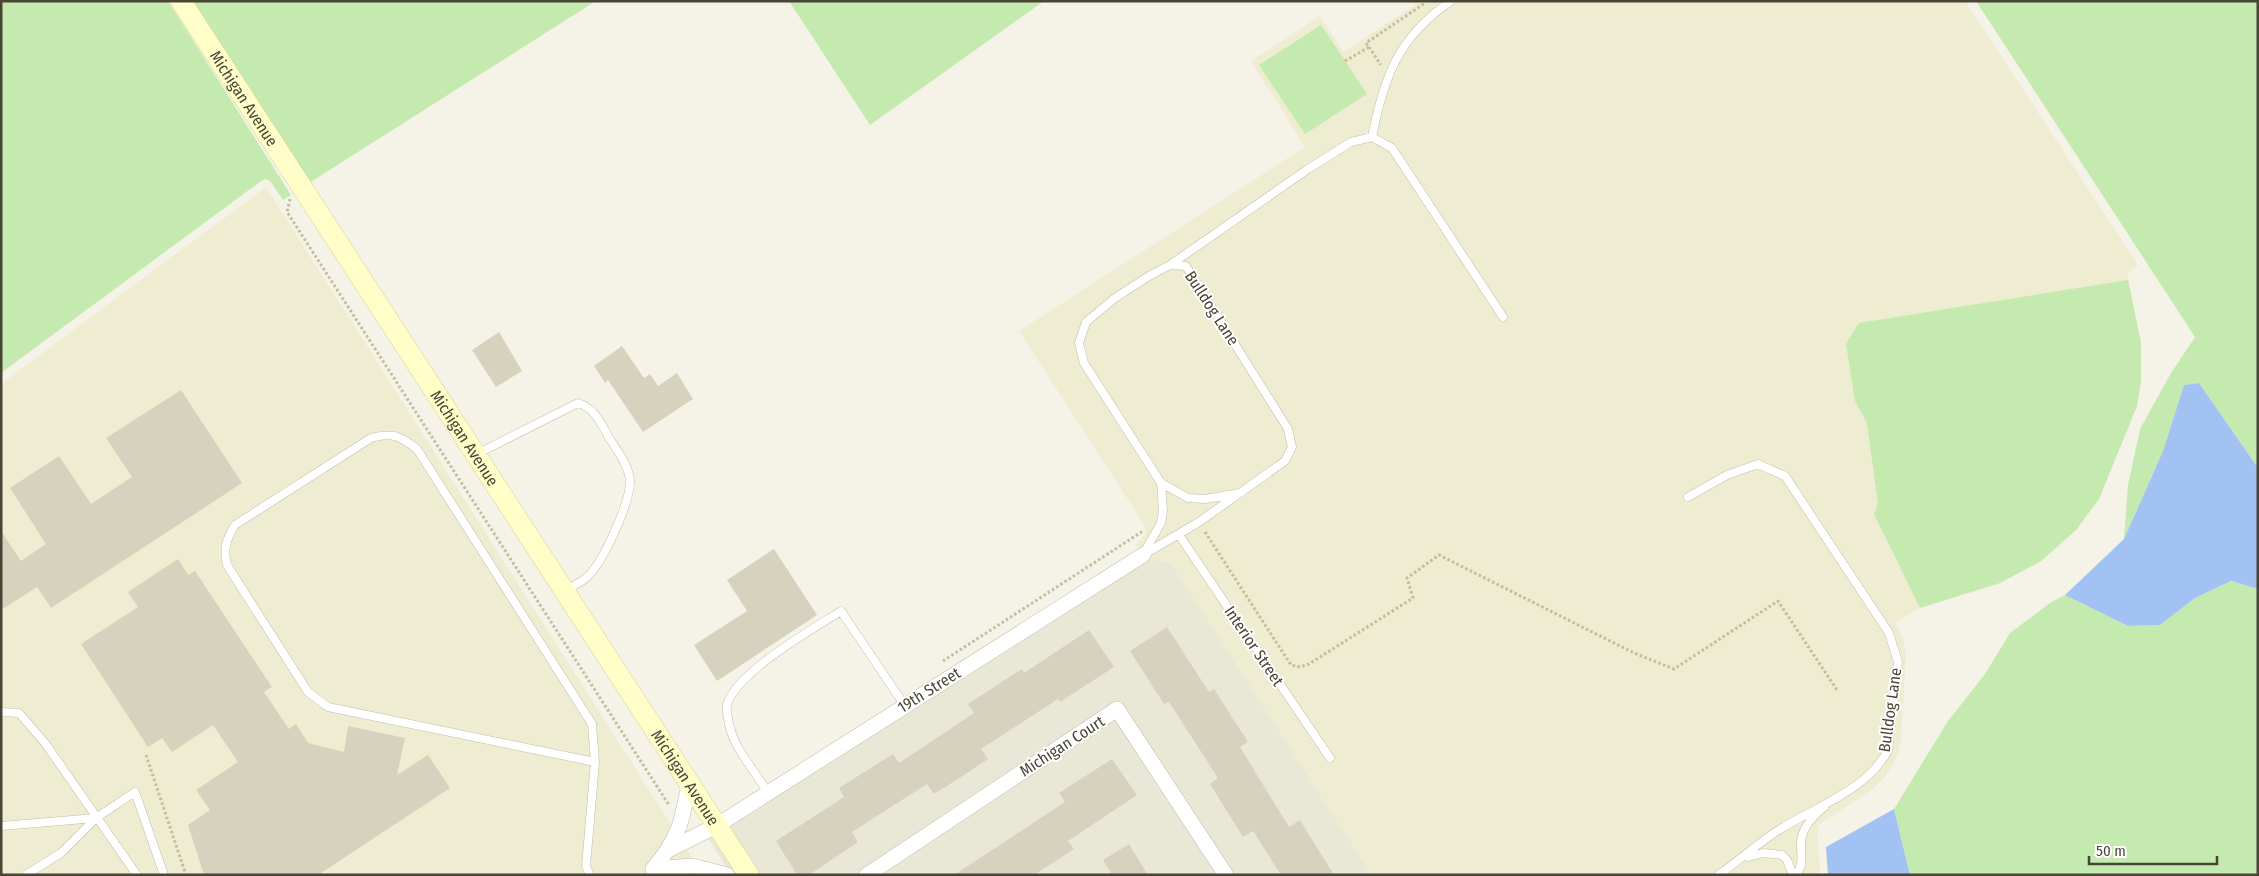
<svg xmlns="http://www.w3.org/2000/svg" width="2259" height="876" viewBox="0 0 2259 876" font-family="'Fira Sans Condensed',sans-serif">
  <style>
    .residential { fill: #e9e7d6 }
    .education { fill: #eeecd1 }
    .green { fill: #c4eaaf }
    .water { fill: #a2c2f4 }
    .building { fill: #d7d2bd }
    .lines { fill: none; stroke-linecap: round; stroke-linejoin: round }
    .lane-casing { stroke: #c1beaa; stroke-width: 9 }
    .street-casing { stroke: #c1beaa; stroke-width: 16 }
    .secondary-casing { stroke: #d7d396; stroke-width: 21 }
    .path { stroke: #c3bd9b; stroke-width: 3; stroke-dasharray: 2.5 2.5; stroke-linecap: butt }
    .lane { stroke: #fff; stroke-width: 8 }
    .street { stroke: #fff; stroke-width: 15 }
    .secondary { stroke: #fffdc8; stroke-width: 20 }
    .labels { text-anchor: middle; dominant-baseline: central; stroke-width: 4; stroke-linejoin: round; paint-order: stroke }
    .street-label { font-size: 16px; fill: #484536; stroke: #fff }
  </style>
  <rect width="100%" height="100%" fill="#f5f3e8"/>
  <!-- residential -->
  <path class="residential" d="M1143,555L1147,561L1155,560L1172,564L1372,875H749L716,826Z
    M707,829L738,875H731L704,831Z"/>
  <!-- education -->
  <path class="education" d="M1413,1H1965L2138,265L2127,273L2141,343V381L2137,406L2099,499L2076,530L2041,561L2000,583L1920,608L1895,623L1903,639L1906,655L1901,740L1897,757L1886,776L1873,789L1817,826L1820,875H1372L1172,564L1155,560L1147,561L1136,545L1146,533L1145,526L1019,331L1305,147L1251,61L1320,16L1343,52L1415,5Z
    M266,187L703,875H1V384Z"/>
  <!-- green -->
  <path class="green" d="M1,1H168L291,195L283,200L270,181L265,179L261,181L1,373Z
    M191,1H596L309,183Z
    M789,1H1044L870,125Z
    M1976,1H2258V468L2199,383L2184,385L2163,451L2124,539L2128,485L2140,429L2171,373L2195,337Z
    M1321,25L1367,94L1305,134L1259,65Z
    M2128,280L2141,343V381L2137,406L2099,499L2076,530L2041,561L2000,583L1920,608L1874,514L1878,504L1867,423L1855,401L1846,344L1859,323Z
    M2231,581L2258,589V875H1910L1894,809L1948,721L1985,674L2010,633L2050,603L2065,595L2128,626L2160,625L2195,598Z"/>
  <!-- water -->
  <path class="water" d="M2199,383L2258,468V589L2231,581L2195,598L2160,625L2128,626L2065,595L2124,539L2163,451L2184,385Z
    M1894,809L1910,875H1828L1826,847Z"/>
  <!-- building -->
  <path class="building" d="M499,332L522,371L496,387L472,350Z
    M622,346L644,378L650,374L658,386L677,373L693,399L643,432L608,380L605,383L594,366Z
    M181,390L242,483L51,608L37,587L1,610V531L21,561L46,544L10,488L59,456L91,504L132,477L106,438Z
    M774,549L817,615L717,681L694,645L747,611L727,580Z
    M178,559L188,575L195,571L272,687L264,692L289,729L296,724L308,743L344,752L348,726L405,738L397,775L428,755L450,788L318,875H204L188,825L210,810L196,790L238,762L213,725L172,752L162,738L148,747L81,644L138,607L128,592Z
    M1167,627L1209,692L1214,689L1248,742L1240,747L1289,827L1300,820L1334,875H1281L1253,831L1243,837L1210,784L1218,778L1169,702L1164,704L1130,651Z
    M1089,630L1114,667L1060,702L1058,699L981,749L988,759L961,777L934,794L927,784L852,832L858,842L809,875H797L776,841L844,797L839,788L893,754L899,763L974,713L968,704L1022,669L1024,673Z
    M1112,759L1137,795L1068,841L1074,849L1034,875H954L1065,802L1059,793Z
    M1129,844L1148,875H1112L1103,860Z"/>
  <g class="lines">
    <!-- lane casing -->
    <g class="lane-casing">
      <path id="lane" d="M1372,137C1384,77 1398,37 1451,1
        M1170,265L1308,169L1351,142L1372,137L1392,148L1503,317
        M477,454L578,403C594,408 600,421 608,436C616,449 628,464 630,480C631,501 603,563 587,577C581,583 572,586 564,591
        M1688,497L1727,475L1758,464L1785,476L1889,633L1898,662L1888,750C1868,790 1813,808 1777,831C1757,844 1739,861 1718,875
        M1179,535L1330,758
        M1145,551L1161,523L1163,511L1161,483
        M1143,555L1199,522L1285,461L1292,447L1288,429L1186,266L1170,265L1149,276L1115,298L1086,322L1079,343L1084,363L1161,483L1188,498L1205,499L1240,493
        M1,712L19,713L45,743L137,875
        M768,793C756,772 734,749 729,724C728,719 726,709 727,705C735,673 813,629 841,611L905,706
        M1,826L96,818
        M1748,857L1763,853L1782,855L1787,860L1793,875
        M26,875L61,853L96,818L135,792L164,875
        M590,875L586,866L595,762L592,724L417,449C400,436 393,432 371,438L235,525C226,540 223,548 227,565L308,692L328,707L595,762
        M1796,875C1804,864 1801,857 1801,844C1801,829 1813,816 1824,807"/>
    </g>
    <!-- street casing -->
    <g class="street-casing">
      <path id="street" d="M670,849L716,826L768,793L1143,555
        M653,869C679,838 682,822 689,784
        M653,869L693,866L727,875
        M867,875L1117,709L1226,875"/>
    </g>
    <!-- secondary casing -->
    <g class="secondary-casing">
      <g id="secondary">
        <path id="s1" d="M181,1L749,875"/>
      </g>
    </g>
    <!-- path -->
    <path class="path" d="M1369,47L1381,65
      M1345,61L1369,47L1366,43L1425,3V1
      M290,199L287,212L669,805
      M1205,532L1291,665L1300,667L1309,664L1413,598L1407,578L1439,555L1634,653L1674,669L1778,601L1837,690
      M943,661L1143,531
      M146,755L186,875"/>
    <!-- lane -->
    <use href="#lane" class="lane"/>
    <!-- street -->
    <use href="#street" class="street"/>
    <!-- secondary -->
    <use href="#secondary" class="secondary"/>
  </g>
  <g class="labels">
    <!-- street labels -->
    <g class="street-label">
      <text stroke="none"><textPath href="#s1" startOffset="116">Michigan Avenue</textPath></text>
      <text transform="translate(1212 308) rotate(57)">Bulldog Lane</text>
      <text stroke="none"><textPath href="#s1" startOffset="521">Michigan Avenue</textPath></text>
      <text transform="translate(1254 646) rotate(56)">Interior Street</text>
      <text transform="translate(929 690) rotate(-32)">19th Street</text>
      <text transform="translate(1890 710) rotate(-82)">Bulldog Lane</text>
      <text transform="translate(1062 746) rotate(-33)">Michigan Court</text>
      <text stroke="none"><textPath href="#s1" startOffset="926">Michigan Avenue</textPath></text>
    </g>
  </g>
  <!-- border -->
  <rect width="2259" height="876" fill="none" stroke="#484536" stroke-width="5"/>
  <!-- scale -->
  <path d="M2089 856v8h128v-8" fill="none" stroke="#484536" stroke-width="2.5"/>
  <text x="2096" y="856" font-size="15" fill="#484536" stroke="#ffffff" stroke-width="4" paint-order="stroke">50 m</text>
</svg>
